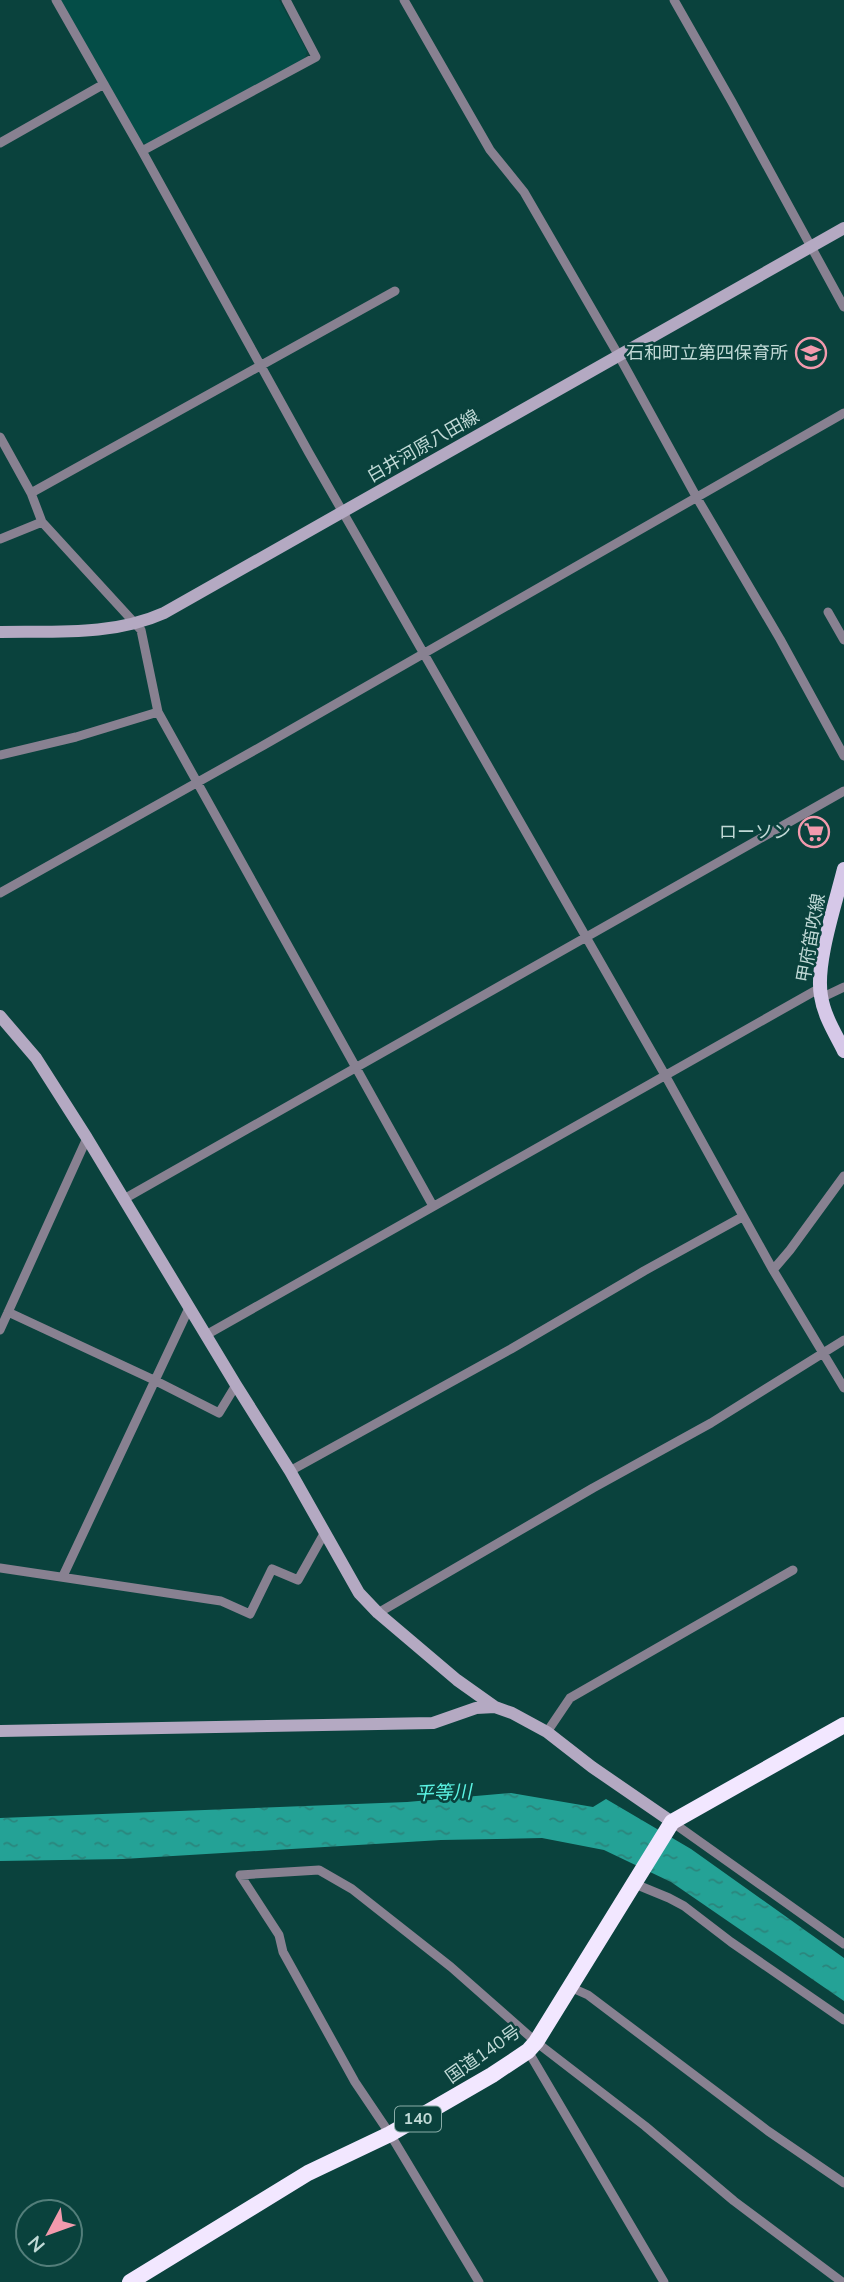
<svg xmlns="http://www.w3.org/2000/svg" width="844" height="2282" viewBox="0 0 844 2282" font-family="'Nunito Sans','Noto Sans JP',sans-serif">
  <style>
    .built { fill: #044d47 }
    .water { fill: url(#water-ripples) }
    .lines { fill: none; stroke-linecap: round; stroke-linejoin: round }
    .street { stroke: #888191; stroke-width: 9 }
    .secondary { stroke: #b4a9c2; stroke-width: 12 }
    .primary { stroke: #d6c8e8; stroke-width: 14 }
    .highway { stroke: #f2e7ff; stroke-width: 16 }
    .labels { text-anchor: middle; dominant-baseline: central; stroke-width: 5; stroke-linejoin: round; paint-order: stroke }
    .shield { fill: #0a423d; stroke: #89aca8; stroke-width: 2 }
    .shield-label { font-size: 16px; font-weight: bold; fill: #c0d9d6 }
    .poi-label { font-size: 18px; fill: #c0d9d6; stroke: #0a423d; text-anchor: end }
    .street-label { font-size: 18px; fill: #c0d9d6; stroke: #0a423d }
    .water-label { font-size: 19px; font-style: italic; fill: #5bf3e3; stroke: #0a423d }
  </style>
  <defs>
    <pattern id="water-ripples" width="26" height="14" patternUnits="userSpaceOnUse" patternTransform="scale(1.75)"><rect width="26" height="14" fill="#24a296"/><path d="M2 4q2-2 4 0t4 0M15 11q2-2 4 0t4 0" fill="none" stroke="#2b857c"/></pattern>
  </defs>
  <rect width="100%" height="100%" fill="#0a423d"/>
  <!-- built -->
  <path class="built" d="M60,0H279L307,51L305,58L147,144L140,142Z"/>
  <!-- water -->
  <path class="water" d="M511,1793L593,1807L606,1799L691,1849L844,1958V2001L671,1882L604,1850L542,1838L441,1840L123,1859L0,1861V1818L407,1802Z"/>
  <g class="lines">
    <!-- street -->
    <path class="street" d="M56,0L142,151L309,453L665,1075L773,1270L844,1388
      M404,0L490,150L524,192L619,356L697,498L780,639L844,756
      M674,0L732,102L844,307
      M0,143L104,84
      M142,151L316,57L286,0
      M0,437L31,493L42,522L141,630L158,712L433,1206
      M31,493L395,291
      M0,539L42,522
      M828,612L844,640
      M0,755L76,737L158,712
      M0,893L264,745L844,413
      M821,998L844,987
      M124,1199L844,791
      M773,1270L790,1250L844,1176
      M8,1312L154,1380L219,1413L236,1385
      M0,1330L87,1138
      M206,1335L820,988
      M290,1471L511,1349L644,1271L742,1217
      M0,1568L221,1601L250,1614L272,1569L298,1580L325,1532
      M63,1576L189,1308
      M378,1613L593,1488L711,1423L844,1340
      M547,1732L570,1698L793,1570
      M672,1822L844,1944
      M635,1884L669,1898L684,1906L731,1942L844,2020
      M570,1987L588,1995L768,2131L844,2183
      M528,2051L664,2282
      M479,2282L390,2134L355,2082L283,1952L279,1935L240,1875L319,1870L352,1889L451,1967L536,2042L645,2126L734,2201L842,2282"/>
    <!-- secondary -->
    <path class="secondary" d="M0,632C55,631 113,636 164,613L844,228
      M0,1016L36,1058L87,1138L236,1385L290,1471L359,1593L378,1613L457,1680L495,1707L512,1713L547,1732L592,1767L672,1822
      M0,1731L433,1723L476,1708L495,1707"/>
    <!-- primary -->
    <path class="primary" d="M844,869C836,902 815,963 821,996C824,1016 835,1033 844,1051"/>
    <!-- highway -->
    <path class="highway" d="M130,2282L308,2173L390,2134L492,2075L528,2051L536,2042L672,1822L844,1725"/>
  </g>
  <!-- icons -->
  <defs>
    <g id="school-ring" transform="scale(1.575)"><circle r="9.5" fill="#0a423d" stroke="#f29aad" stroke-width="1.5"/><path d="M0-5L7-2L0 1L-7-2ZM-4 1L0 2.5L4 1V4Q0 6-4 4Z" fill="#f29aad"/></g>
    <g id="supermarket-ring" transform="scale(1.575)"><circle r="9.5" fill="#0a423d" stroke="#f29aad" stroke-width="1.5"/><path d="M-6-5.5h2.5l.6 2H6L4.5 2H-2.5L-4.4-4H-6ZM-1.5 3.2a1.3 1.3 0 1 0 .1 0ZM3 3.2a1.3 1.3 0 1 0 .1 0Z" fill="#f29aad"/></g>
  </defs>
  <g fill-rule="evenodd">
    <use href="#school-ring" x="811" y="353"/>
    <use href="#supermarket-ring" x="814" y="832"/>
  </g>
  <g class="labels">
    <!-- shield labels -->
    <rect class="shield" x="395" y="2106.5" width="46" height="25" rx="5"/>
    <g class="shield-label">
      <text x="418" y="2119">140</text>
    </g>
    <!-- poi labels -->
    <g class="poi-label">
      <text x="788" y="353">石和町立第四保育所</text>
      <text x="791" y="832">ローソン</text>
    </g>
    <!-- street labels -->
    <g class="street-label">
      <text transform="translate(423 446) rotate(-30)">白井河原八田線</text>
      <text transform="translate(811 938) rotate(-80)">甲府笛吹線</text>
      <text transform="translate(483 2054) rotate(-35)">国道140号</text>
    </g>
    <!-- water labels -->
    <g class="water-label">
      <text transform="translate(443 1793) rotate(-2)">平等川</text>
    </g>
  </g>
  <!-- north arrow -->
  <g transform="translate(49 2233) rotate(229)"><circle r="33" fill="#0a423d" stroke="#537e7a" stroke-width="2"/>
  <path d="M0-5L12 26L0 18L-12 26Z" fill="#f29aad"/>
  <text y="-10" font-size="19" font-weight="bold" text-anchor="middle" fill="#c0d9d6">N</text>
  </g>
</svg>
